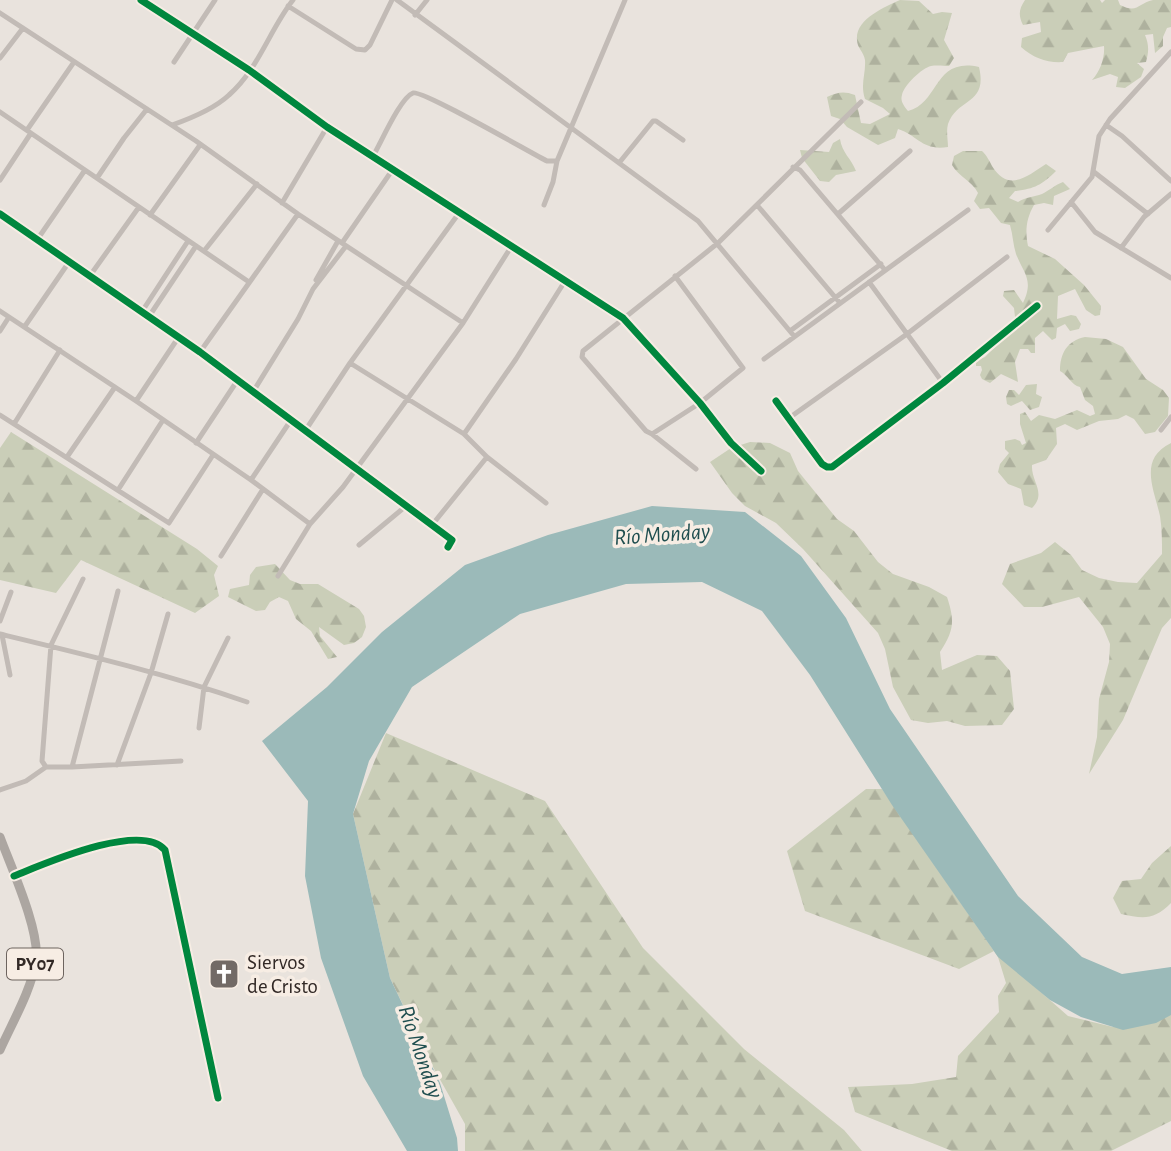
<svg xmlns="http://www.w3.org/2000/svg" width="1171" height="1151" viewBox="0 0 1171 1151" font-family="'Alegreya Sans',sans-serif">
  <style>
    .forest { fill: url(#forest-firs) }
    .water { fill: #9bbab9 }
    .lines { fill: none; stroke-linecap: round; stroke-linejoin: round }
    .minor { stroke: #c2bbb6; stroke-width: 5 }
    .trunk { stroke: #aca6a1; stroke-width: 9 }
    .cycleway-casing { stroke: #f7ede4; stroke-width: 11 }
    .cycleway { stroke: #00873e; stroke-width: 7 }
    .labels { text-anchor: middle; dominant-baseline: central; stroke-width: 7; stroke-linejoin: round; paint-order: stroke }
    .shield { fill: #f7ede4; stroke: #6d645f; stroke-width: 2 }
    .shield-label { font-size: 19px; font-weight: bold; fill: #322926 }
    .poi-label { font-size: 21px; fill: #322926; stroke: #f7ede4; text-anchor: start }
    .water-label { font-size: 23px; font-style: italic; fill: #1f4e4f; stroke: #f7ede4 }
  </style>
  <defs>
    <pattern id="forest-firs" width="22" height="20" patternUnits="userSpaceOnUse" patternTransform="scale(1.75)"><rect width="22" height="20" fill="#caceb8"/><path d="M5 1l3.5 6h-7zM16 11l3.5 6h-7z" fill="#aeb19e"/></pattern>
  </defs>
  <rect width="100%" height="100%" fill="#e9e3dd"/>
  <!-- forest -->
  <path class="forest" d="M900,0L919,1L933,14L942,12L952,13L944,40L954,58L949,66C944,66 937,65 931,66C922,68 904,85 902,95C900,101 904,106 908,111C940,103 933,57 979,67C988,105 958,97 948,124C946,131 948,140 948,147C922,151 919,136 898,129L895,138L878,145L847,127L840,119L831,116L827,97C838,92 844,91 855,95L861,123L870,124L890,114L883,108L865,99C860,84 866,74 865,60C864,52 857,48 857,40C855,19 885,7 900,0Z
    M1025,0H1100L1102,3L1105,0H1118L1120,5C1138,14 1138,3 1153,0C1158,0 1165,0 1171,0V27L1167,28L1163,37V46L1155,53L1153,34L1145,35C1149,45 1149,51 1146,62L1137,63L1144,69L1141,77L1125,88L1116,87L1118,77L1110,74L1092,80C1100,72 1105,58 1104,46L1068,53L1063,62C1047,63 1033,58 1021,47L1022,38L1041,32L1040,22L1023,25C1018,15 1019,9 1025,0Z
    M840,139C842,153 851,158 856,171L836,175L829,182L820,181L802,158L800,150L829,152L833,143Z
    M963,151H982C987,156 989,160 992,166C1009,193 1027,176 1046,164L1056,171C1042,185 1034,189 1015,191L1009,198L1018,202C1026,197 1034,197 1042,194C1050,190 1055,185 1063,182L1070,189L1054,196L1053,205L1044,203L1034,205C1026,219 1025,231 1028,246L1055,259L1084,285L1101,306L1100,315L1095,316L1086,310L1075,289L1058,296L1057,319L1071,315L1076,316L1081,324L1079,329L1070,331L1065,324L1057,328L1056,338L1052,340L1043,331L1035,338V353H1031L1028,349H1020L1015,362L1018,382L1001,374L990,383L982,379L980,375L982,370L981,366H976V361L985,357L1016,326L1014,308L1003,296L1004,291L1014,290L1023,303C1034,280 1024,274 1016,254C1013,245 1013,235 1010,225L1001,223L989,208L980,209L974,201L978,193C972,181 959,177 952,165L954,156Z
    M1085,337L1106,339L1123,347L1146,379L1163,390L1169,398L1168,416L1155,432L1145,434L1134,419L1126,415L1118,419L1099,421L1077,430L1065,424L1056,428L1057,444L1046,460L1032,465C1031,482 1047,493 1032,508L1024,505L1021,489L1008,484L998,472L1000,464L1009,453L1005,449V441L1015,439L1020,441L1022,445L1026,443L1020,424V414L1025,412L1031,421L1039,415L1055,419L1077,410L1090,416L1095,414L1093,406L1085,400L1080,387C1071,385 1068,375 1060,371C1060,353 1067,341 1085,337Z
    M1037,384L1036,394L1042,397L1039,407L1030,410L1022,401L1011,406L1007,404L1006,397L1009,390H1014L1019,395L1026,385Z
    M11,432L197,549L218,566L214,575L219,596L195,613L81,560L56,593L0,580V448Z
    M750,442L770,443L790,453L798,471L837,519L854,531L878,562L893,574L929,587L947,597C955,621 954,631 940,652L942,670L977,655L997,656L1010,671L1014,709L1002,725L965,726L947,721L928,723L911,720L893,687L885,649L878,633L803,549L776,523L745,506L732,493L710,462L731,448Z
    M1171,443V618L1162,628L1123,720L1089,774L1097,737L1099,699L1109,662L1110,644L1103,627L1079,597L1042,607H1024L1002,584L1010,564L1041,553L1055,542L1071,555L1082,570L1099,578L1118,582L1137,583L1162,554C1162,542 1162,528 1160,516C1154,489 1138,459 1171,443Z
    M275,564L290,580L300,584H318L359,609L364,616L366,627L362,637L354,643L344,645L319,627L320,636L337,657L328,659L311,631L296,619L288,601L279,597L270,602L265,610L256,611L228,597L230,589L249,585L250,575L256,567Z
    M386,733L545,801L643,948L744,1049L844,1130L862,1151H465V1124L433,1067L390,978L353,814Z
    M866,789H882L994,951L1068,1016L1113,1027L1171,1013V1121L1111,1151H952L855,1112L848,1087L912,1084L956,1077L958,1056L999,1012L998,996L1006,983L998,957L994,951L959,969L805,911L787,851Z
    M1171,846V903C1154,920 1144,919 1121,914L1113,898L1122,881L1141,879L1152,863Z"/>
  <!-- water -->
  <path class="water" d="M652,506L745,512L801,556L846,618L890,709L1018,896L1082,957L1122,974L1171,967V1015L1156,1023L1123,1030L1081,1017L1050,1000L998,957L892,805L810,675L762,611L702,582L626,584L520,614L412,687L369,761L353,814L390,978L440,1083L457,1138L458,1151H407L363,1076L321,958L305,876L308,801L262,741L327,687L382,632L465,565L548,535Z"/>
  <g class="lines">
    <!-- minor -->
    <path class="minor" d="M141,0L249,70L327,127L623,318L700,403L731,443L761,471
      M397,0L698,221L794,336
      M288,6L356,49L365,50L370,45L392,0
      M0,13L196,141L298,214L463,323
      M415,15L427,0
      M0,58L23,28
      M174,62L215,0
      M0,112L249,282
      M172,125C192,118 214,109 229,95C258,70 270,29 293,0
      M1106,125L1122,136L1171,181
      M27,130L74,62
      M373,156C381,143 400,98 413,93C421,89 531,153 547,161H557
      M619,163L653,121H656L683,140
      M793,167L800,170L885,270
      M1094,172L1148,214
      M97,178L124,138L147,109
      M0,180L31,133
      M1071,202L1095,232L1171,278
      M282,203L327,127
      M544,205L553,182L557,161L625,0
      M757,205L840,303
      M0,214L200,352L452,540L448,547
      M838,214L910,151
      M150,215L200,145
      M1048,230L1092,177L1099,136L1110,119L1171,52
      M37,240L85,170
      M342,243L393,169
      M1121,248L1144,217L1171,194
      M204,251L257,184
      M675,276L743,368L700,403L652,434L646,431L582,357L583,351L718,243L861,102
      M89,277L139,207
      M316,280L338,241
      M869,282L943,383
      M0,311L136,401L251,480L310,524
      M141,313L188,241
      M148,318L196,246
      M25,326L69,262
      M0,331L9,317
      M790,331L881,264
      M200,352L298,214
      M764,359L968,210
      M350,363L464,434L487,457L546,503
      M253,392L298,319L313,289L346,246
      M136,401L178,338
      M776,401L822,464L827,467H832L943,383L1037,306
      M0,415L169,523L213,455
      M789,418L907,334L1007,257
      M14,424L60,350
      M1161,430L1171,417
      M305,431L350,363L459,213
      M464,434L516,359L565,281
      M652,434L696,469
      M196,443L237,381
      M67,457L115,387
      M251,480L291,420
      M118,490L163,420
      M432,525L487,457
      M359,545L406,506
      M221,556L263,489
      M278,576L310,524L343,487L463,323L511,247
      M83,579L51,645L42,761L46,767H72L181,761
      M0,621L11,592
      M0,634C83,654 167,674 247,702
      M2,635L10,675
      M199,728L204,687L228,638
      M117,765L151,673L168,614
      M72,767L118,591
      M0,790L26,781L46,767
      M15,875C45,864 141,821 165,850L218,1098"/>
    <!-- trunk -->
    <path class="trunk" d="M0,837C11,867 40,930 36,960C32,989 12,1023 0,1050"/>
    <!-- cycleway casing -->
    <g class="cycleway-casing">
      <path id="cycleway" d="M141,0L249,70L327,127L623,318L700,403L731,443L761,471
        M0,214L200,352L452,540L448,547
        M776,401L822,464L827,467H832L943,383L1037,306
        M14,876C44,864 141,821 165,850L218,1098"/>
    </g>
    <!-- cycleway -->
    <use href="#cycleway" class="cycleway"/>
  </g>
  <!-- icons -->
  <defs>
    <g id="church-square" transform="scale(1.575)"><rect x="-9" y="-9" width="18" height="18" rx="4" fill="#726a66" stroke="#f7ede4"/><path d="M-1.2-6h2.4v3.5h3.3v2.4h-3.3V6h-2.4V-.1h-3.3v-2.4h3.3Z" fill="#fff"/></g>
  </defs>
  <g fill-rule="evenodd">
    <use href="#church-square" x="224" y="974"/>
  </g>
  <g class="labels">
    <!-- shield labels -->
    <rect class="shield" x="7" y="948.5" width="56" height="31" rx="5"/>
    <g class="shield-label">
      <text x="35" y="964">PY07</text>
    </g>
    <!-- poi labels -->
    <g class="poi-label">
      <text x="247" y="962">Siervos<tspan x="247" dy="24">de Cristo</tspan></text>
    </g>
    <!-- water labels -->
    <g class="water-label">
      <text transform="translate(662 535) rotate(-4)">Río Monday</text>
      <text transform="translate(420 1052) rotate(71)">Río Monday</text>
    </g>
  </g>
</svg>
